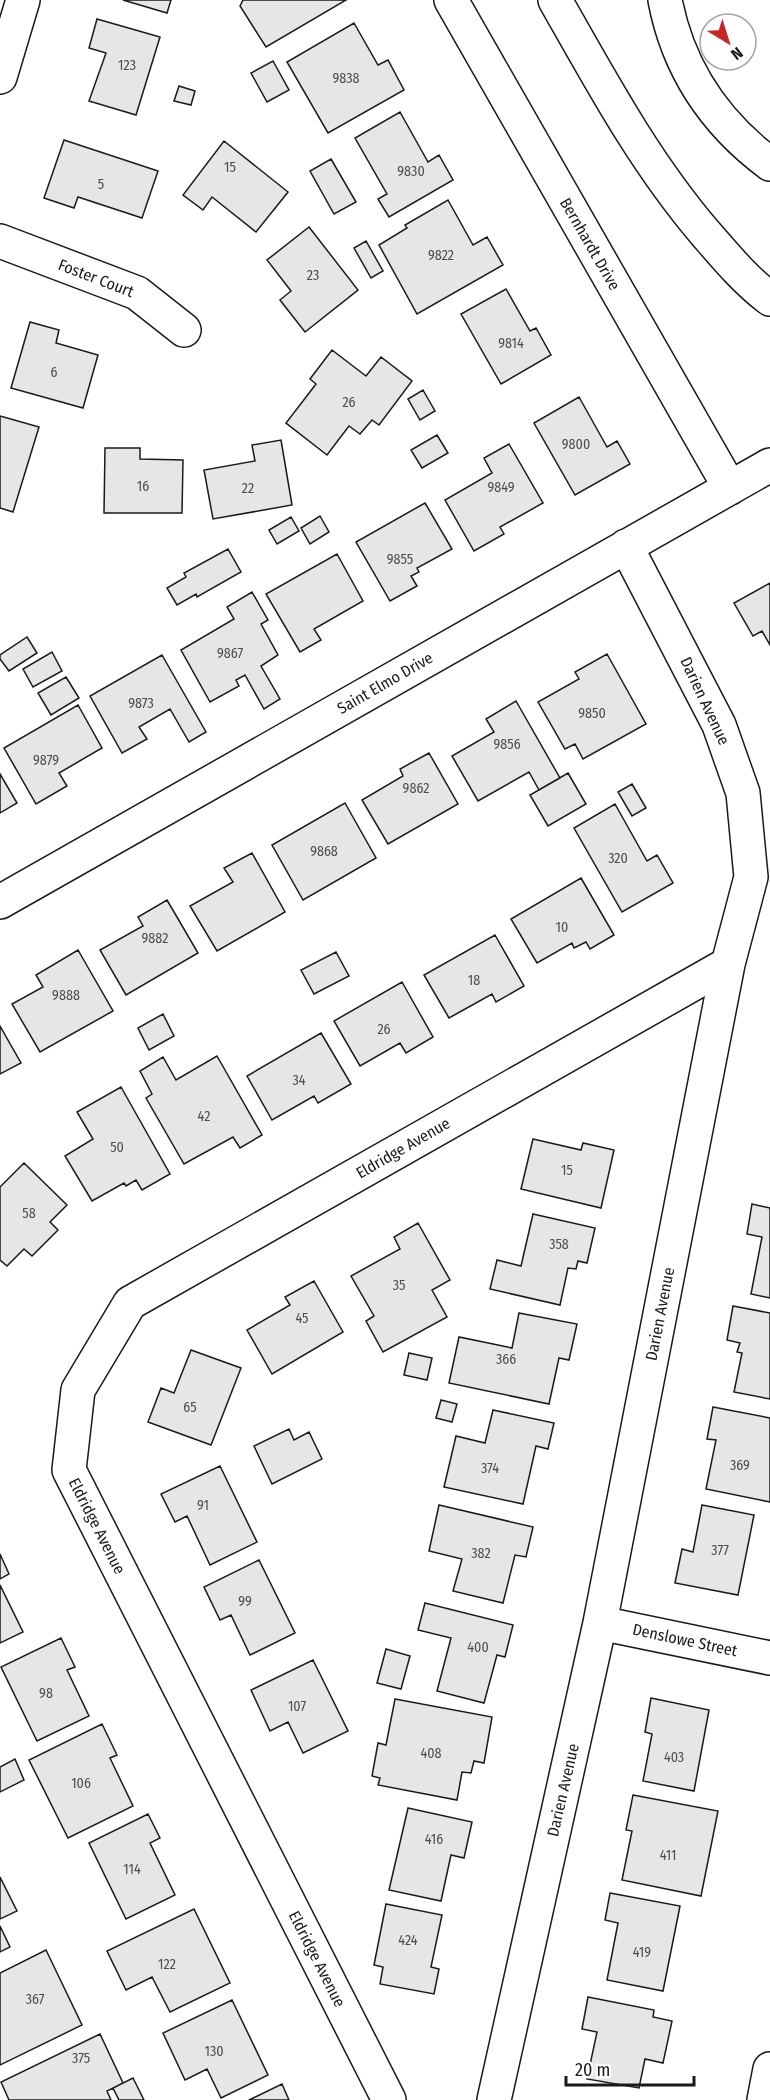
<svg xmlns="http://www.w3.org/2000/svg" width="770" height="2100" viewBox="0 0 770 2100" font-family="'Fira Sans Condensed',sans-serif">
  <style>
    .building { fill: #e6e6e6; stroke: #1a1a1a; stroke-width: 1.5 }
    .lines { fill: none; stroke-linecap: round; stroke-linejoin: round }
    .minor-casing { stroke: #1a1a1a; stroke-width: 36 }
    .primary-casing { stroke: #1a1a1a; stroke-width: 36 }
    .motorway-casing { stroke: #1a1a1a; stroke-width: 36 }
    .minor { stroke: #fff; stroke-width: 33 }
    .primary { stroke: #fff; stroke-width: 33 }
    .motorway { stroke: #fff; stroke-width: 33 }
    .labels { text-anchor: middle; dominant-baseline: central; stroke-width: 4.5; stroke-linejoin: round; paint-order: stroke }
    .number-label { font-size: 14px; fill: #4d4d4d }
    .street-label { font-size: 16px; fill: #1a1a1a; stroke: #fff }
  </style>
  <rect width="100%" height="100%" fill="#fff"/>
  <!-- building -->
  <path class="building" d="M123,0H171L167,13Z
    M243,0H346L266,47L240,6Z
    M97,19L160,37L136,115L89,101L106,53L89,48Z
    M354,23L378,65L388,60L404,90L328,133L287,62Z
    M273,61L289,90L267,102L251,73Z
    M179,86L195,91L191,105L174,101Z
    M400,112L428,162L439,155L453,180L389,217L378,199L387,194L355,138Z
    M64,140L158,171L142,218L78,197L74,208L44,198Z
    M224,141L288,192L256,232L212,197L203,210L183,195Z
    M331,159L356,202L334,214L310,171Z
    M448,200L473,245L487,237L503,265L417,314L379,245L407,228L405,225Z
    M309,227L358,290L305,332L280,300L291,291L267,260Z
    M366,241L383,271L371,278L354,248Z
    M506,289L530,331L536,328L551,355L501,384L461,314Z
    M30,322L59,330L56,343L98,355L83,408L11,388Z
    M332,350L366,376L381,357L412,381L379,425L372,420L360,434L349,426L327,455L286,423L316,384L310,379Z
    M423,390L435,411L420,420L408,399Z
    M579,397L607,447L617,441L630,464L575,495L534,423Z
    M0,416L39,427L13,512L0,508Z
    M437,435L448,453L422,468L411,450Z
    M281,440L292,505L213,519L204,470L255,461L252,445Z
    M509,444L543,503L500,527L504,534L474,551L445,500L492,473L484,458Z
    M105,448H140V459L183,460L182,513H104Z
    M425,503L452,549L417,568L419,572L411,576L417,586L390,601L356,542Z
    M320,516L329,532L310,544L301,528Z
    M291,517L299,531L277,544L269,530Z
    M228,549L241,572L197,597L196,594L177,605L167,588L186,577L184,573Z
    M337,554L363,601L314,629L321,640L300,652L266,594Z
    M770,583V645L762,631L753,636L734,603Z
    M252,592L268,620L261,624L278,655L261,666L280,699L264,709L245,675L236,680L239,686L210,702L181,650L234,619L227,607Z
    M27,637L37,653L9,671L0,659V655Z
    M52,652L62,671L33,687L23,669Z
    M607,654L646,724L583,759L575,744L565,749L538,702L579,679L575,672Z
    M162,655L206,732L189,742L170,709L139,727L147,739L122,753L90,696Z
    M66,677L79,698L51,715L38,693Z
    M516,701L560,778L539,790L529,772L478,801L452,756L494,732L486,719Z
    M78,705L102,748L59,773L67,786L36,804L4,748Z
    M429,753L458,804L388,844L362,800L403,776L400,769Z
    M568,773L586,804L548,826L530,795Z
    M0,774L17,803L0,813Z
    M632,784L646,808L632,816L618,792Z
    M345,803L376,858L303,900L272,845Z
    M615,804L647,861L657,855L673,883L622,912L574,828Z
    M252,853L285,912L217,951L190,906L233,882L224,868Z
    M581,878L614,935L590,949L586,942L574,948L572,943L537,963L511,919Z
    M167,900L198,953L126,995L100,950L143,926L138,917Z
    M495,935L524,986L496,1002L492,994L449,1018L424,975Z
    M78,950L113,1011L40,1052L12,1004L43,987L36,975Z
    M336,952L349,976L314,994L301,970Z
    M402,982L433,1037L406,1053L400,1043L360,1066L334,1021Z
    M163,1014L174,1036L149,1050L138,1028Z
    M0,1026L21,1063L0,1074Z
    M321,1033L351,1084L318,1103L314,1096L272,1120L247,1076Z
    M217,1056L262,1135L240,1148L233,1137L184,1164L146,1098L152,1094L140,1071L163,1057L176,1080Z
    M121,1087L170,1174L142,1190L136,1180L126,1186L124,1183L92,1201L65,1156L93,1139L77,1112Z
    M533,1139L581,1150L583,1143L614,1150L601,1208L521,1189Z
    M24,1163L67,1205L50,1222L58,1230L32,1256L24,1249L7,1266L0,1260V1187Z
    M752,1204L770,1208V1298L751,1294L762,1237L747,1234Z
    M533,1214L595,1228L587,1263L578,1261L576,1269L568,1268L560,1305L490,1289L497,1260L521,1266Z
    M418,1223L450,1280L432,1290L447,1317L383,1352L366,1321L374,1316L351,1276L400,1249L394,1237Z
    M314,1281L343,1332L272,1374L247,1330L290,1305L285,1297Z
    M733,1306L770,1313V1399L734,1392L742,1353L737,1352L740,1343L727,1340Z
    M519,1313L577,1324L569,1360L559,1358L549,1404L449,1383L459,1337L512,1348Z
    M191,1350L241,1368L211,1445L148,1422L161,1388L174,1393Z
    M409,1353L432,1358L427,1380L404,1375Z
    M441,1400L457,1404L452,1422L436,1418Z
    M713,1407L770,1418V1502L706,1489L716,1440L707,1439Z
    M493,1410L554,1423L548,1449L536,1446L523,1504L444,1487L456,1436L485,1443Z
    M289,1429L294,1440L309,1432L322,1459L272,1484L254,1446Z
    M220,1466L257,1542L210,1565L187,1516L175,1522L161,1494Z
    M439,1505L533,1527L526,1557L515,1555L503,1603L453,1591L462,1559L429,1551Z
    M702,1505L754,1515L738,1595L675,1583L682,1549L693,1552Z
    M0,1554L9,1574L0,1579Z
    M259,1560L295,1633L250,1655L231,1615L220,1620L204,1587Z
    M0,1585L23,1632L0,1643Z
    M425,1603L513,1625L505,1657L497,1655L484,1703L437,1691L451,1638L418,1630Z
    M61,1638L75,1667L67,1670L89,1716L37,1741L1,1667Z
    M386,1649L410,1656L401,1689L377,1683Z
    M313,1660L348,1731L303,1753L288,1722L270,1731L251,1690Z
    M651,1698L709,1710L694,1791L643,1781L652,1734L645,1732Z
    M395,1699L492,1717L484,1763L474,1761L471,1773L462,1772L457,1800L378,1785L380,1778L372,1776L378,1743L386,1745Z
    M102,1724L117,1755L110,1758L133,1806L68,1838L29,1760Z
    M15,1759L24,1780L0,1792V1767Z
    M633,1795L718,1811L701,1896L622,1880L632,1831L626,1830Z
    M408,1808L472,1822L464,1858L451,1855L441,1901L389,1890Z
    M148,1814L160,1838L150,1843L175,1895L126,1919L89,1843Z
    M0,1877L17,1911L0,1919Z
    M610,1893L680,1906L663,1991L607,1980L618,1923L605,1920Z
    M386,1904L442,1915L431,1967L439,1969L434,1994L380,1984L383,1967L374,1965Z
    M194,1909L230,1983L170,2012L152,1977L126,1990L107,1951Z
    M0,1926L10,1947L0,1952Z
    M46,1950L82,2025L0,2065V1973Z
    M588,1997L654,2010L653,2017L672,2021L663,2063L645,2059L639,2088L587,2079L597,2032L582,2029Z
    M232,2000L268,2075L221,2098L207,2069L185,2080L163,2033Z
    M100,2034L123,2083L107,2091L111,2100H9L1,2082Z
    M133,2078L144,2100H119L113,2088Z
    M282,2084L289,2100H249Z"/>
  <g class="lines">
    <!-- minor casing -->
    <g class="minor-casing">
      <path id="minor" d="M451,0L730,488
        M0,77L23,0
        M0,241L137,293L184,330
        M0,902L770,465
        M600,1623L770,1658
        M389,2100L69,1470L78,1390L130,1303L728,964
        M494,2100L600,1623L728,964L751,877L743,793L719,725L626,546"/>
    </g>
    <!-- primary casing -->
    <g class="primary-casing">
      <path id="primary" d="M764,2100L770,2069"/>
    </g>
    <!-- motorway casing -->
    <g class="motorway-casing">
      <path id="motorway" d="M555,0C601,81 645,163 706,234C726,257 745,280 770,299
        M665,0C678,68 715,123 770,164"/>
    </g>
    <!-- minor -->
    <use href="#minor" class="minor"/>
    <!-- primary -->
    <use href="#primary" class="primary"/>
    <!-- motorway -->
    <use href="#motorway" class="motorway"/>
  </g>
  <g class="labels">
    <!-- number labels -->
    <g class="number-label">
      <text x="127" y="65">123</text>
      <text x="346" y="78">9838</text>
      <text x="230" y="167">15</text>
      <text x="411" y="171">9830</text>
      <text x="101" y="184">5</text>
      <text x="441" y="255">9822</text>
      <text x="313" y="275">23</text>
      <text x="511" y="343">9814</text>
      <text x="54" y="372">6</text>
      <text x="349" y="402">26</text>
      <text x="576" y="444">9800</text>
      <text x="143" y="486">16</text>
      <text x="501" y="487">9849</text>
      <text x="248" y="488">22</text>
      <text x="400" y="559">9855</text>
      <text x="230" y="653">9867</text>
      <text x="141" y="703">9873</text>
      <text x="592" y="713">9850</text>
      <text x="507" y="744">9856</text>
      <text x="46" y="760">9879</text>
      <text x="416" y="788">9862</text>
      <text x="324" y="851">9868</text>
      <text x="618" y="858">320</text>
      <text x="562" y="927">10</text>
      <text x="155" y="938">9882</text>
      <text x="474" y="980">18</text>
      <text x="66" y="995">9888</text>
      <text x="384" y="1029">26</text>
      <text x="299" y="1080">34</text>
      <text x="204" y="1116">42</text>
      <text x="117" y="1147">50</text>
      <text x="567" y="1170">15</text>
      <text x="29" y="1213">58</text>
      <text x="559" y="1244">358</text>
      <text x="399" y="1285">35</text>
      <text x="302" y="1318">45</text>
      <text x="506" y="1359">366</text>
      <text x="190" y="1407">65</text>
      <text x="740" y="1465">369</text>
      <text x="490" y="1468">374</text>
      <text x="203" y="1505">91</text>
      <text x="720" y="1550">377</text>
      <text x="481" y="1553">382</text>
      <text x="245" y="1601">99</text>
      <text x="478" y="1647">400</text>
      <text x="46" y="1693">98</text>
      <text x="297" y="1706">107</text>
      <text x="431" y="1753">408</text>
      <text x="674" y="1757">403</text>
      <text x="81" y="1783">106</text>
      <text x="434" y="1839">416</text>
      <text x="668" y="1855">411</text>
      <text x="132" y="1869">114</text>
      <text x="408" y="1940">424</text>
      <text x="642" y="1952">419</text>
      <text x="167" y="1964">122</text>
      <text x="35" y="1999">367</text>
      <text x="214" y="2051">130</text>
      <text x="81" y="2058">375</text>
    </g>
    <!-- street labels -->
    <g class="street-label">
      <text transform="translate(590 244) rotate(60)">Bernhardt Drive</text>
      <text transform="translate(96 278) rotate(21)">Foster Court</text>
      <text transform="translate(385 683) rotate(-30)">Saint Elmo Drive</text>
      <text transform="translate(705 701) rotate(65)">Darien Avenue</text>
      <text transform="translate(403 1148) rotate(-30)">Eldridge Avenue</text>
      <text transform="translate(660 1314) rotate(-79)">Darien Avenue</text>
      <text transform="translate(97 1526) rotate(63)">Eldridge Avenue</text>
      <text transform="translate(685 1640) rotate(12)">Denslowe Street</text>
      <text transform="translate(563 1790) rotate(-77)">Darien Avenue</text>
      <text transform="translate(317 1959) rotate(63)">Eldridge Avenue</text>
    </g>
  </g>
  <!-- north arrow -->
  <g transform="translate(728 42) rotate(142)"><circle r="28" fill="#ffffff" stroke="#a3a3a3" stroke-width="1.5"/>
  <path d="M0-4.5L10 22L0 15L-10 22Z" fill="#c62828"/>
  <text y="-9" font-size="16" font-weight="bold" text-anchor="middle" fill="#1a1a1a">N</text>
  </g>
  <!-- scale -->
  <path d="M566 2076v9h128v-9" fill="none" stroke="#1a1a1a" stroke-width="3"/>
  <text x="575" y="2076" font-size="18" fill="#1a1a1a" stroke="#ffffff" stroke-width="4.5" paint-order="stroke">20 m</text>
</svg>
